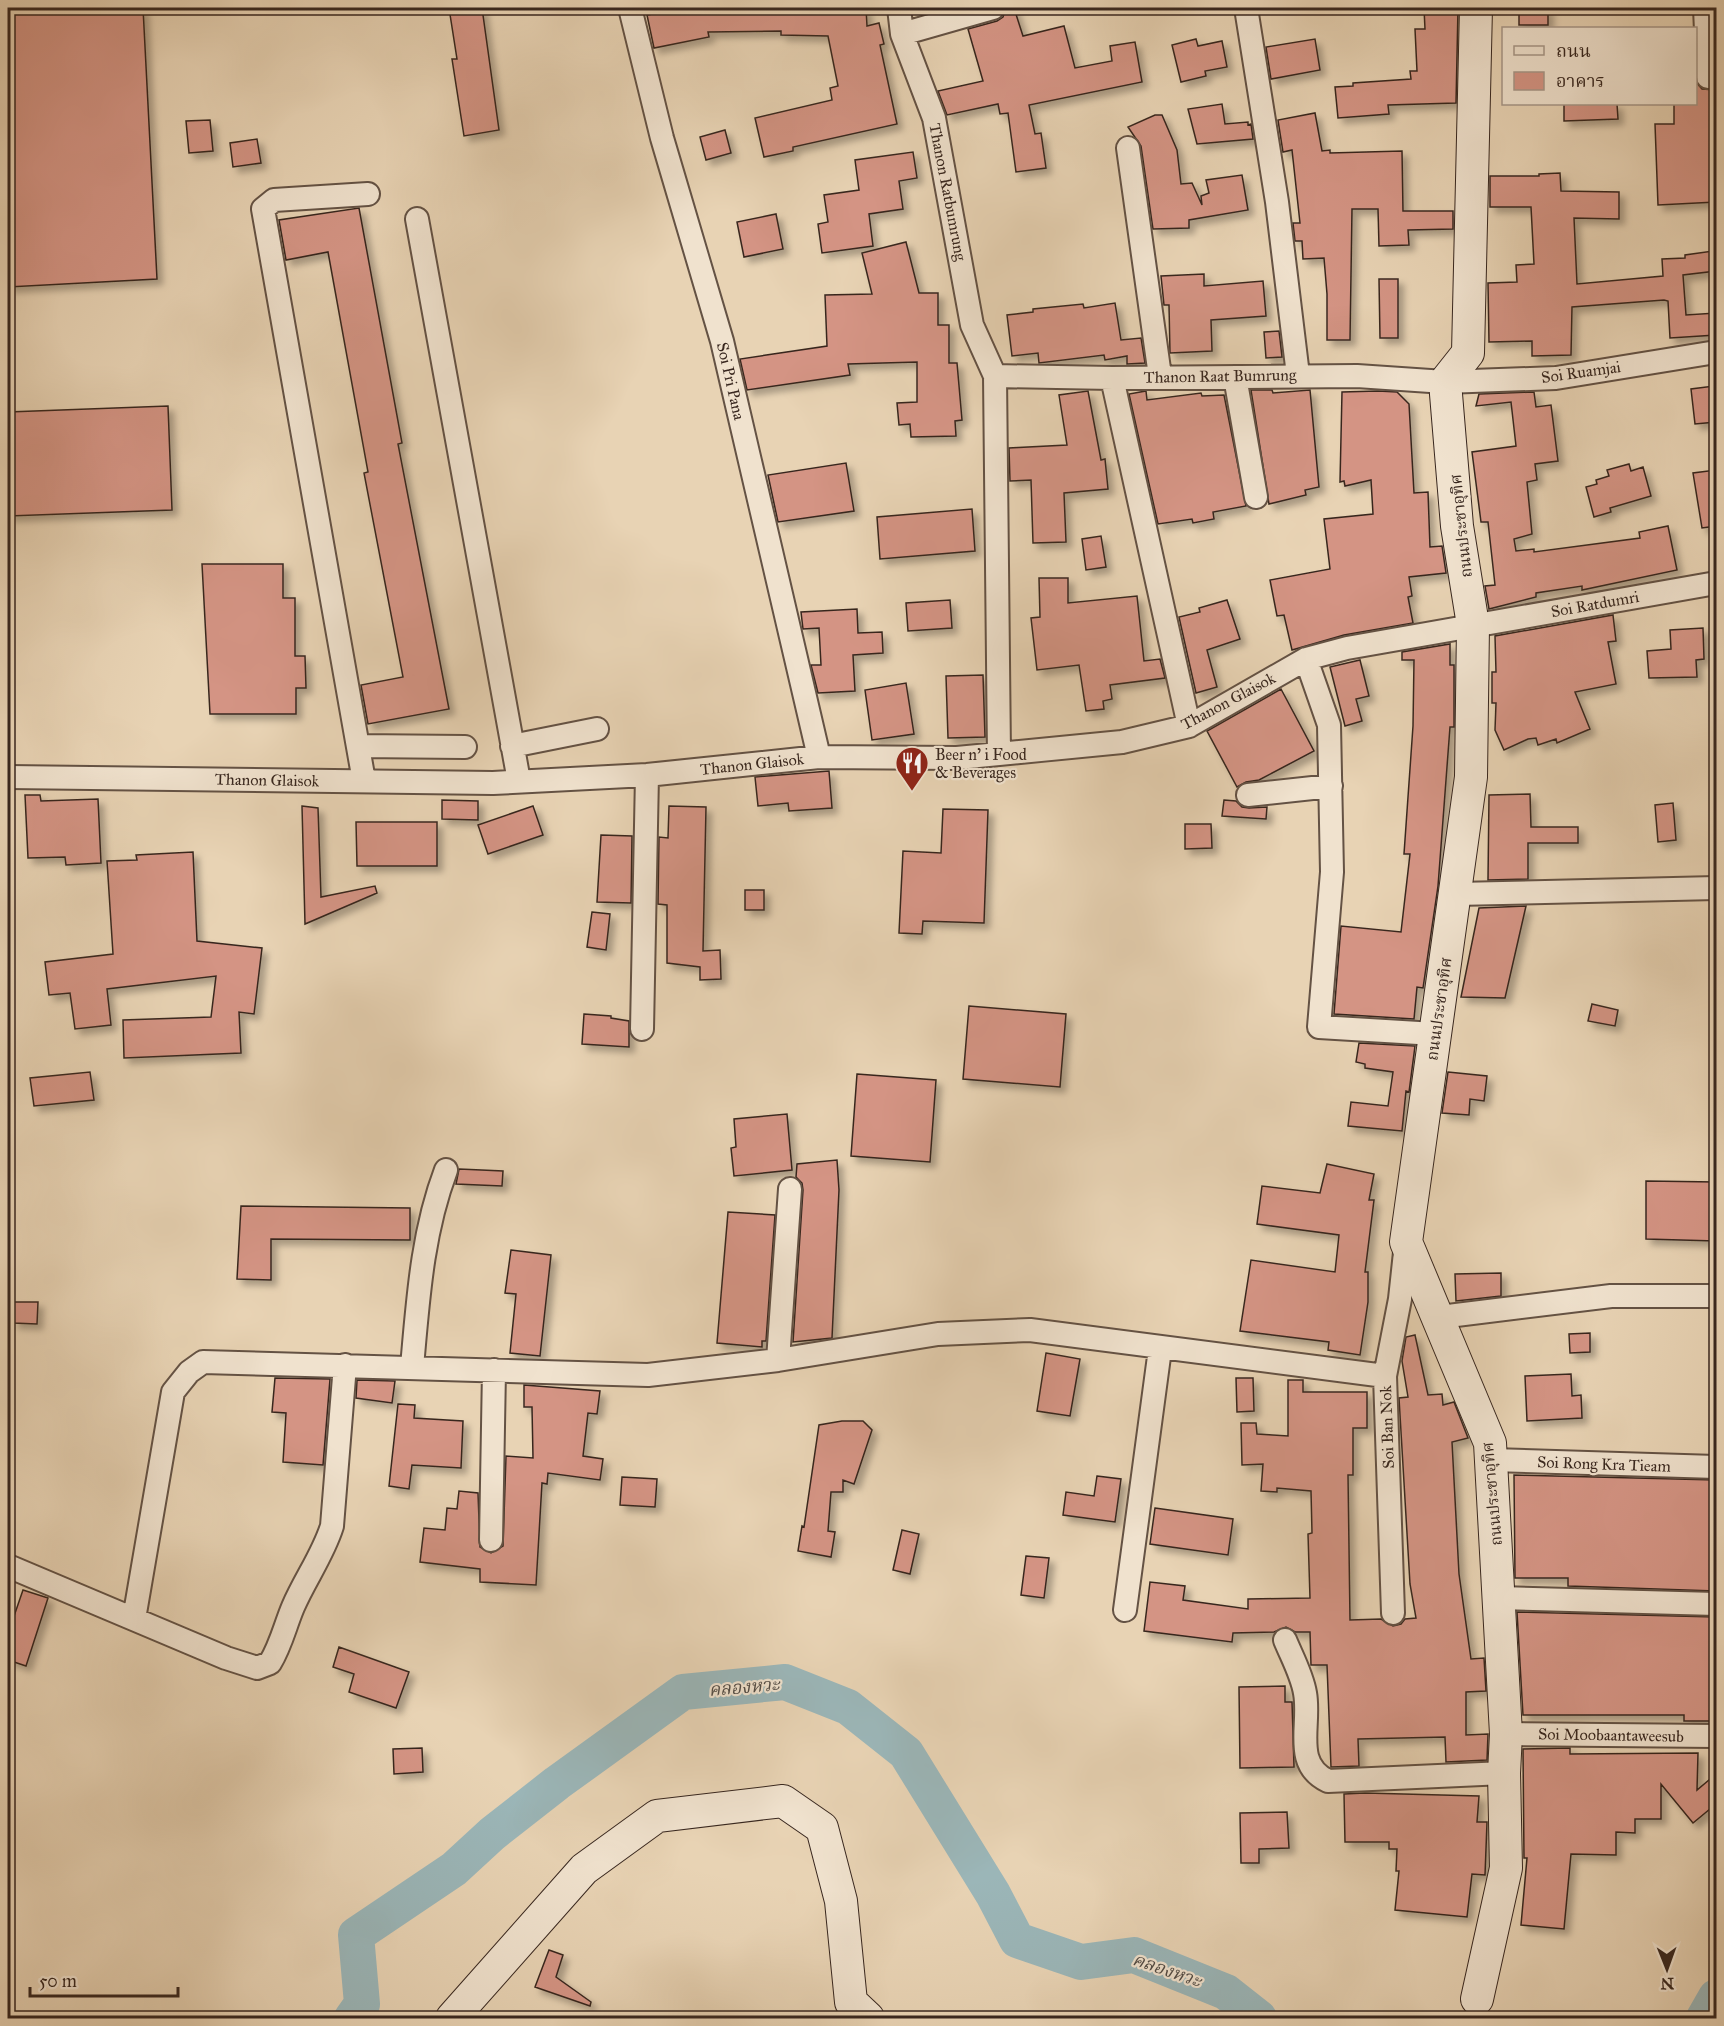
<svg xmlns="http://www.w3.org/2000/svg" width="1724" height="2026" viewBox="0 0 1724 2026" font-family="'IM FELL Great Primer','Noto Serif Thai',serif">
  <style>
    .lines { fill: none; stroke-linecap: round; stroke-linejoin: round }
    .river { stroke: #9bb6b8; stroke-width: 36 }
    .building { fill: #d49484; stroke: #38271f; stroke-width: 1.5; filter: url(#shadow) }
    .street-casing { stroke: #645244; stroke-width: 26 }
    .secondary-casing { stroke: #38271f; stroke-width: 34 }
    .street { stroke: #f0e2ce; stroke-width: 22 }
    .secondary { stroke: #f0e2ce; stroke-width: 32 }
    .labels { text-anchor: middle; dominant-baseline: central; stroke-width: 4.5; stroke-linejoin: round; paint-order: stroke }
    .street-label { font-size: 16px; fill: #38271f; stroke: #f0e2ce }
    .poi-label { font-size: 16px; fill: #38271f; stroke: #f0e2ce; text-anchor: start }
    .water-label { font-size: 18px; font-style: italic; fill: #514b45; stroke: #f0e2ce }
  </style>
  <defs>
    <filter id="shadow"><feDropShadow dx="5.5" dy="5.5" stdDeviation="3" flood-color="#0004"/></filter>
  </defs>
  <rect width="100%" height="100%" fill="#e8d3b4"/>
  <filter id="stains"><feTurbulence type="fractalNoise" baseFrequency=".00333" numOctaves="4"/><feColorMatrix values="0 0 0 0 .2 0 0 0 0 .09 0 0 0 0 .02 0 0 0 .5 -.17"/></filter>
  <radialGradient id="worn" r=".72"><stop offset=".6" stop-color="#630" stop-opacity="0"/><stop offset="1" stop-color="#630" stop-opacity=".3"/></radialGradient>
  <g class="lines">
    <!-- river -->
    <path class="river" d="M352,2018L362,2004L356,1935L454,1869L492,1834L557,1783L683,1692L785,1682L848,1707L906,1753L993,1894L1017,1940L1081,1962L1134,1955L1226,1992L1259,2018
      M1704,2018L1716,1997"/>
  </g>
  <!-- building -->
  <path class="building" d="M8,8H143L157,279L8,287Z
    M449,8H482L499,130L464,136L452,59H457Z
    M687,8H760L761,14H814V8H866L867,26L879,23L884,44L880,45L897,124L793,147V151L764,157L755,118L832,100L830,88L838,86L828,36L781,35V31L708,32L709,37L654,48L647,15Z
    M1006,8H1014L1023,36L1064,26L1075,68L1112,61L1110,46L1135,42L1142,82L1029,105L1035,134L1041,133L1046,168L1016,172L1008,113L1000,114L998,104L947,115L938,91L983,81L968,29L997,21L1003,17Z
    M1424,8H1458L1456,103L1388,105L1389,114L1338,118L1335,87L1353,86V83L1411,79L1410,71H1417L1415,29H1425Z
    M1519,8H1548V25H1519Z
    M1196,39L1198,46L1222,41L1227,67L1205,71L1206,76L1181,82L1172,45Z
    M1315,39L1320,70L1271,79L1266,47Z
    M1695,81L1702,89L1716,90V202L1658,205L1655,124H1674V104H1695Z
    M1222,104L1225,124L1248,122V125L1251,124L1253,139L1197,144L1188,109Z
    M1564,104H1617L1618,119L1564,121Z
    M1315,113L1322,151L1330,150V153L1402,151L1403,211H1453V229L1408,230L1409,245L1379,246L1378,209H1352L1350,340H1327V294L1324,258L1303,259L1302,241H1295L1293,223H1300L1292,150L1283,152L1278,120Z
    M1155,115H1162L1177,150L1181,184L1192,183L1202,205L1201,196L1209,193L1206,180L1242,175L1248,210L1189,220V228L1153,229L1141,146L1128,127Z
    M210,120L213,151L189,153L186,121Z
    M725,130L731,153L706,160L700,137Z
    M257,139L261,163L233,167L230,143Z
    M913,152L917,178L899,181L903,209L869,214L873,246L822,253L818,224L828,222L824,195L859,190L855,160Z
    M1560,173L1561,191L1619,192V219L1574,218L1577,284L1663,276L1662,259L1685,258V255L1713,251L1716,271L1683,275L1686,315L1716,313V335L1670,338L1668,301L1664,300L1572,307L1571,355L1532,356V341L1489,342L1488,283L1517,282L1516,265L1534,264L1531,207H1490V176H1539V174Z
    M359,208L402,443L398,444L449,709L368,724L361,685L403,677L364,473L368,472L328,252L286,260L279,220Z
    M776,214L783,249L744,257L737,222Z
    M906,242L919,293H938V325H949V363H957L962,420L955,421L956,436L911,437L910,424L899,425L897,403L917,402V362L848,364L850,375L747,390L740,359L827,346L825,295L872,294L862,253Z
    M1204,274V286L1263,281L1266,316L1211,320L1212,351L1170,353L1169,305H1164L1161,276Z
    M1379,279H1398V338H1380Z
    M1115,303L1121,340L1141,338L1145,363L1127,364V356L1105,360L1104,355L1039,363L1038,353L1012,356L1007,315L1033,312V309L1083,304L1084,308Z
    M1279,331L1282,357L1266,358L1264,332Z
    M1714,386L1716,422L1695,424L1691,389Z
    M1251,390H1272L1273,393L1310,390L1319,487L1305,490L1306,495L1269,504Z
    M1088,391L1101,460L1105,459L1108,489L1064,493L1066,542L1033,543L1031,480L1010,481L1009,448L1067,445L1059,395Z
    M1146,391L1147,400L1201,393L1202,396L1224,395L1246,506L1213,512L1214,519L1193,523L1192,519L1158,524L1129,394Z
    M1378,391L1397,392L1409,404L1414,493L1428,492L1430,547L1442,546L1446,573L1409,577L1412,596L1408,597L1413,623L1344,635L1292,650L1284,615L1277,616L1270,580L1330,569L1324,519L1373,514L1371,480L1345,486L1344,481L1340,482L1342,392Z
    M1534,392L1536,407L1551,405L1558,461L1535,464L1537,480L1527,482L1532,534L1514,539L1516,551L1534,549V552L1640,538L1639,532L1668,526L1677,570L1582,590V586L1536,593V597L1489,609L1485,586L1495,585L1488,522H1481L1472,452L1516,446L1511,402L1476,406L1479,394Z
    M168,406L172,510L8,516V412Z
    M846,463L854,511L778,522L768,475Z
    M1629,464L1631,471L1643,467L1651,496L1610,508L1611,512L1594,517L1586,487L1597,484L1596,480L1609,476L1607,470Z
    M1716,470V526L1702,528L1693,473Z
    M972,509L975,551L880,559L877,517Z
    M1101,536L1106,567L1086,570L1082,539Z
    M202,564H283V598H295V656H305L306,688H296V714H210Z
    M1039,578H1068V603L1137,596L1144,661L1160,659L1165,678L1110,685L1112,699L1103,701L1104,709L1086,711L1079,665L1037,670L1031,618L1040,617Z
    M950,600L952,628L908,631L906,603Z
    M1227,600L1240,639L1207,650L1217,687L1196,693L1179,617L1200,612L1199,608Z
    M857,609L858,633L882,632L883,653L853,655L855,691L818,693L811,665H821L819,628L803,629L801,612Z
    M1613,615L1616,641L1608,642L1616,684L1575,692L1590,729L1557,743L1556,739L1538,745L1536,738L1528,739L1504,750L1495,730L1496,703H1492V672H1496L1495,636Z
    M1703,628L1704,659L1696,660L1697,677L1649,678L1647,651L1671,649L1670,630Z
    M1450,644V665H1454V727H1450L1438,886L1423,988L1417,987L1414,1019L1334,1014L1341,926L1401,932L1410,854H1404L1413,726L1414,660H1402V652Z
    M1360,660L1369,696L1356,699L1362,721L1345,726L1330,667Z
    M983,675L985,737L948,738L946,676Z
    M906,683L914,734L872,740L865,690Z
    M1281,689L1314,751L1259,780L1246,782L1237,787L1207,731Z
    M829,771L832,808L789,811L788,803L758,806L755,777Z
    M1530,794L1531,827H1578V843H1528V879L1488,880L1489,795Z
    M25,795H40L41,801L98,799L101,863L66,865L65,857L28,858Z
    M442,800L478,801V820L442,819Z
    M1224,800L1236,801L1242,807L1249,808L1267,807L1266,819L1222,816Z
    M1673,803L1676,840L1658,842L1655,805Z
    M302,806L318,808L321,897L375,886L377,893L305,924Z
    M533,806L543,835L488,854L478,825Z
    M669,806L706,807L703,951L720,950L721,979L700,980V967L667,963V905L658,904L659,837L668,838Z
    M943,809L988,810L984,923L923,921L922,934L899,933L903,851L941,853Z
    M356,822H437V866H357Z
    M1185,824H1211L1212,848L1185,849Z
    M601,835L632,836L631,903L597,902Z
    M193,852L197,941L262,948L254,1014L239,1012L241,1053L124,1058L123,1020L211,1017L216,976L107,989L111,1025L75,1029L70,993L49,995L45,962L113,954L107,861L137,860L136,855Z
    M745,890H764V910H745Z
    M1526,906L1505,998L1461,997L1479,908Z
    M592,912L610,914L606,950L587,947Z
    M1592,1004L1618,1010L1615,1026L1588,1021Z
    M969,1006L1066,1014L1060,1087L963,1079Z
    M584,1014L611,1016V1018L629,1021V1047L582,1044Z
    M1359,1043L1415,1046L1409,1092L1406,1091L1402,1131L1348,1126L1351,1102L1388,1106L1393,1072L1365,1068V1064L1356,1062Z
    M90,1072L94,1100L34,1106L30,1078Z
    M1448,1072L1487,1076L1484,1101L1470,1099L1469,1115L1442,1113Z
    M857,1074L936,1080L930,1162L851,1156Z
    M787,1114L792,1170L734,1176L731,1148L736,1147L734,1119Z
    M837,1160L839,1190L832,1338L793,1342L803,1190L802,1183L796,1177L797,1164Z
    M1327,1164L1374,1174L1369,1200H1374L1365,1272H1368V1302L1360,1355L1328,1350L1329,1342L1240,1331L1251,1260L1335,1272L1339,1235L1257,1224L1262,1186L1320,1193Z
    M459,1169L503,1171L502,1186L456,1184Z
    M1646,1181L1716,1182V1241L1646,1239Z
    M241,1206L410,1208V1240L271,1239V1280L237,1279Z
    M728,1212L775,1215L766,1341H762V1347L717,1343Z
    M511,1250L551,1255L540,1356L510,1353L516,1294L505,1293Z
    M1501,1273V1296L1456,1301L1455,1274Z
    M14,1302H38L37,1324L13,1323Z
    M1590,1333V1352L1570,1353L1569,1334Z
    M1415,1335L1428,1395L1442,1394L1443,1405L1454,1402L1468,1438L1452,1442L1459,1574L1471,1659L1484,1658L1486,1691L1466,1692V1735L1488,1734L1487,1760L1446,1762L1445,1737L1358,1739L1359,1766L1331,1767L1327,1665H1311L1310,1632H1295L1286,1627L1274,1632L1233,1633L1232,1642L1144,1631L1150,1582L1185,1586L1183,1600L1248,1609V1599L1310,1598L1308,1534L1312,1533L1311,1491L1277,1488V1492L1261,1491L1263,1464L1242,1465L1241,1423H1256L1257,1434L1288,1436V1380H1303V1392H1367V1428H1353V1475H1348L1350,1620L1381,1619L1393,1626L1401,1624L1405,1619L1416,1618L1410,1584L1399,1398L1408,1397L1402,1361L1406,1337Z
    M1046,1353L1080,1359L1070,1416L1037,1411Z
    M1571,1374L1572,1396L1581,1395L1582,1418L1527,1421L1525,1376Z
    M275,1378L330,1379L323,1465L283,1462L286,1413L272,1412Z
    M1236,1378H1253L1254,1411L1237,1412Z
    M357,1380L395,1381L392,1403L356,1398Z
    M524,1385L600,1391L597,1414L588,1413L583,1456L603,1459L600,1480L548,1473L547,1484L542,1483L536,1585L480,1582V1569L420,1562L424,1528L445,1530L447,1508L457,1509L459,1491L478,1493L480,1547L491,1553L503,1546L506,1456L533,1458L532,1407H524Z
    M398,1404L415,1405L414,1418L463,1421L461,1468L412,1465L409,1489L389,1486Z
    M842,1421H863L872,1430L854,1484L843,1480V1492H831L828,1531L835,1532L831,1557L798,1551L802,1526L804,1527L819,1425Z
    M1514,1475L1716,1480V1591L1568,1586V1578H1515Z
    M1097,1476L1121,1479L1115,1522L1063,1515L1066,1492L1094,1496Z
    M622,1477L657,1479L655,1507L620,1505Z
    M1155,1508L1233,1519L1228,1555L1150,1544Z
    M902,1530L919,1534L910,1574L893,1570Z
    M1026,1556L1049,1558L1044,1598L1021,1595Z
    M23,1590L48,1598L26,1666L8,1660V1620L12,1622Z
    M1517,1612L1716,1617V1721H1684V1715H1523Z
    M339,1647L409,1672L396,1708L349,1692L354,1674L333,1667Z
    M1285,1686V1702H1292L1294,1767L1240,1768L1239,1687Z
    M422,1748L423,1772L394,1774L393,1749Z
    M1570,1748V1754L1698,1753L1697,1790L1716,1774V1804L1693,1823L1661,1784V1819H1635V1833L1616,1832V1855L1571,1854L1564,1929L1521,1925L1527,1858H1524L1523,1749Z
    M1365,1793L1479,1796L1477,1822H1487L1485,1875L1472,1874L1467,1917L1395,1910L1399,1871H1396L1397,1849H1389V1842H1345L1344,1794Z
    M1287,1812L1289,1848L1259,1849V1863H1241L1240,1813Z
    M549,1950L563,1955L556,1977L591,2002L590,2006L535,1987Z"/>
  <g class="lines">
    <!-- street casing -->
    <g class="street-casing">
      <path id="street" d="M630,8L662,138L722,341L819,757
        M899,8L902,34L934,118L972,325L995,376L999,754
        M1246,8L1277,202L1298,375
        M1705,8L1708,77H1716
        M902,34L993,8
        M1128,148L1160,376
        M417,219L519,781
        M995,376L1112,378L1357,376L1445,382L1556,378L1716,352
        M1235,377L1256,497
        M1112,378L1189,726
        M1306,659L1329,725L1332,872L1319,1027L1435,1034
        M358,746L465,747
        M512,746L597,729
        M8,777L493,783L647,775L819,757L957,758L999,754L1122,742L1189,726L1306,659L1347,648L1716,583
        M364,781L263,209L274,200L368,194
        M1248,795L1331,786
        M1456,894L1716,888
        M642,1029L647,775
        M1440,1317L1611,1296H1716
        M778,1360L790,1189
        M412,1367C418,1300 422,1233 446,1170
        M1492,1460L1716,1467
        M491,1540L494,1370
        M8,1566L226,1658L257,1668L270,1663C281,1645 285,1626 293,1607C305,1579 323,1555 332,1526L345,1365
        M1500,1598L1716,1604
        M1125,1610L1160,1349
        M1393,1613L1385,1376L1400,1299L1406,1243
        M134,1619L173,1392L189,1372L203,1362L648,1375L778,1360L938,1334L1030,1330L1385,1376
        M1285,1640C1292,1657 1302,1675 1305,1693C1311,1725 1292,1764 1328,1781L1504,1773
        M1506,1734L1716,1736"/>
    </g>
    <!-- secondary casing -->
    <g class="secondary-casing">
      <path id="secondary" d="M1476,8L1468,353L1445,382L1457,526L1473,625L1471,777L1406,1242L1490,1443L1506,1734L1504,1773L1506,1868L1477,1999
        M452,2018L584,1869L657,1816L783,1801L822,1828L841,1901L851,2002L868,2018"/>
    </g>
    <!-- street -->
    <use href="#street" class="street"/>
    <!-- secondary -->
    <use href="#secondary" class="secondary"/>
  </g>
  <!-- icons -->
  <defs>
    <g id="restaurant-pin" transform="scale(1.725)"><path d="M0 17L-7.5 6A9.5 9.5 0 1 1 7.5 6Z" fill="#8f2418" stroke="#f0e2ce"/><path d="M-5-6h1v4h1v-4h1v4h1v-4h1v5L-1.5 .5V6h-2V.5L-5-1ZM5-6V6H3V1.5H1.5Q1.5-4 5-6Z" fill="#fff"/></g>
  </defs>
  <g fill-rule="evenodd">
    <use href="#restaurant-pin" x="912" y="763"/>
  </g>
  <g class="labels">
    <!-- street labels -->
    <g class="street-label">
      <text transform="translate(948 192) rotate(79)">Thanon Ratbumrung</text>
      <text transform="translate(1581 372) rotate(-8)">Soi Ruamjai</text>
      <text transform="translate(1220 376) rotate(-1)">Thanon Raat Bumrung</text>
      <text transform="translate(731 381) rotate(77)">Soi Pri Pana</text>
      <text transform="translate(1461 526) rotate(-96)">ถนนประชาอุทิศ</text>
      <text transform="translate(1595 604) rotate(-10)">Soi Ratdumri</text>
      <text transform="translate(1228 701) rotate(-28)">Thanon Glaisok</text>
      <text transform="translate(752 764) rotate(-6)">Thanon Glaisok</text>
      <text transform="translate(267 780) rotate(1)">Thanon Glaisok</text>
      <text transform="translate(1439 1009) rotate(-82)">ถนนประชาอุทิศ</text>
      <text transform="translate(1387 1427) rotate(-92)">Soi Ban Nok</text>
      <text transform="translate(1604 1464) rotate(2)">Soi Rong Kra Tieam</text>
      <text transform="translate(1492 1494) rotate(-95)">ถนนประชาอุทิศ</text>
      <text transform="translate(1611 1735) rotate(1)">Soi Moobaantaweesub</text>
    </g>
    <!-- poi labels -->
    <g class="poi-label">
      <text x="935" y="754">Beer n' i Food<tspan x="935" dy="18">&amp; Beverages</tspan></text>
    </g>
    <!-- water labels -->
    <g class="water-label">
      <text transform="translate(744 1687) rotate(-5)">คลองหวะ</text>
      <text transform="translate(1167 1970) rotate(19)">คลองหวะ</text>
    </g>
  </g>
  <!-- margin -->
  <rect width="1724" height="2026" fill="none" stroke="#e8d3b4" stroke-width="30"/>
  <rect x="9" y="9" width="1706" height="2008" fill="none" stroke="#38271f" stroke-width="3"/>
  <rect x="15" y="15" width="1694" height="1996" fill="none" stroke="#38271f" stroke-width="1.5"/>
  <!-- legend -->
  <rect x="1502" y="27" width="195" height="78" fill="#f0e2ce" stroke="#a69788" stroke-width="1.5"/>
  <rect x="1514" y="46" width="30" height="9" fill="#f0e2ce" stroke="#a69788" stroke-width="1.5"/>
  <text x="1556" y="57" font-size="18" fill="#38271f">ถนน</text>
  <rect x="1514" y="72" width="30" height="18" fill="#d49484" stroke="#a69788" stroke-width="1.5"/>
  <text x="1556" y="87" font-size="18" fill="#38271f">อาคาร</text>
  <!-- north arrow -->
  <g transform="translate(1667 1969) rotate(179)" stroke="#f0e2ce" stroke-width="4.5" paint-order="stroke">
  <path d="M0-4.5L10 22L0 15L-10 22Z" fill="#38271f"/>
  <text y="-9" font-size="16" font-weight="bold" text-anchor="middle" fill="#38271f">N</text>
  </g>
  <!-- scale -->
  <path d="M30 1987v9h148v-9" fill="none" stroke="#38271f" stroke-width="3"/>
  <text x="39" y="1987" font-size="18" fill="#38271f" stroke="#f0e2ce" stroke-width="4.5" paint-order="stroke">50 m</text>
  <rect width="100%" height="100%" filter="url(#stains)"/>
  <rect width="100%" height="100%" fill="url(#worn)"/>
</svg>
